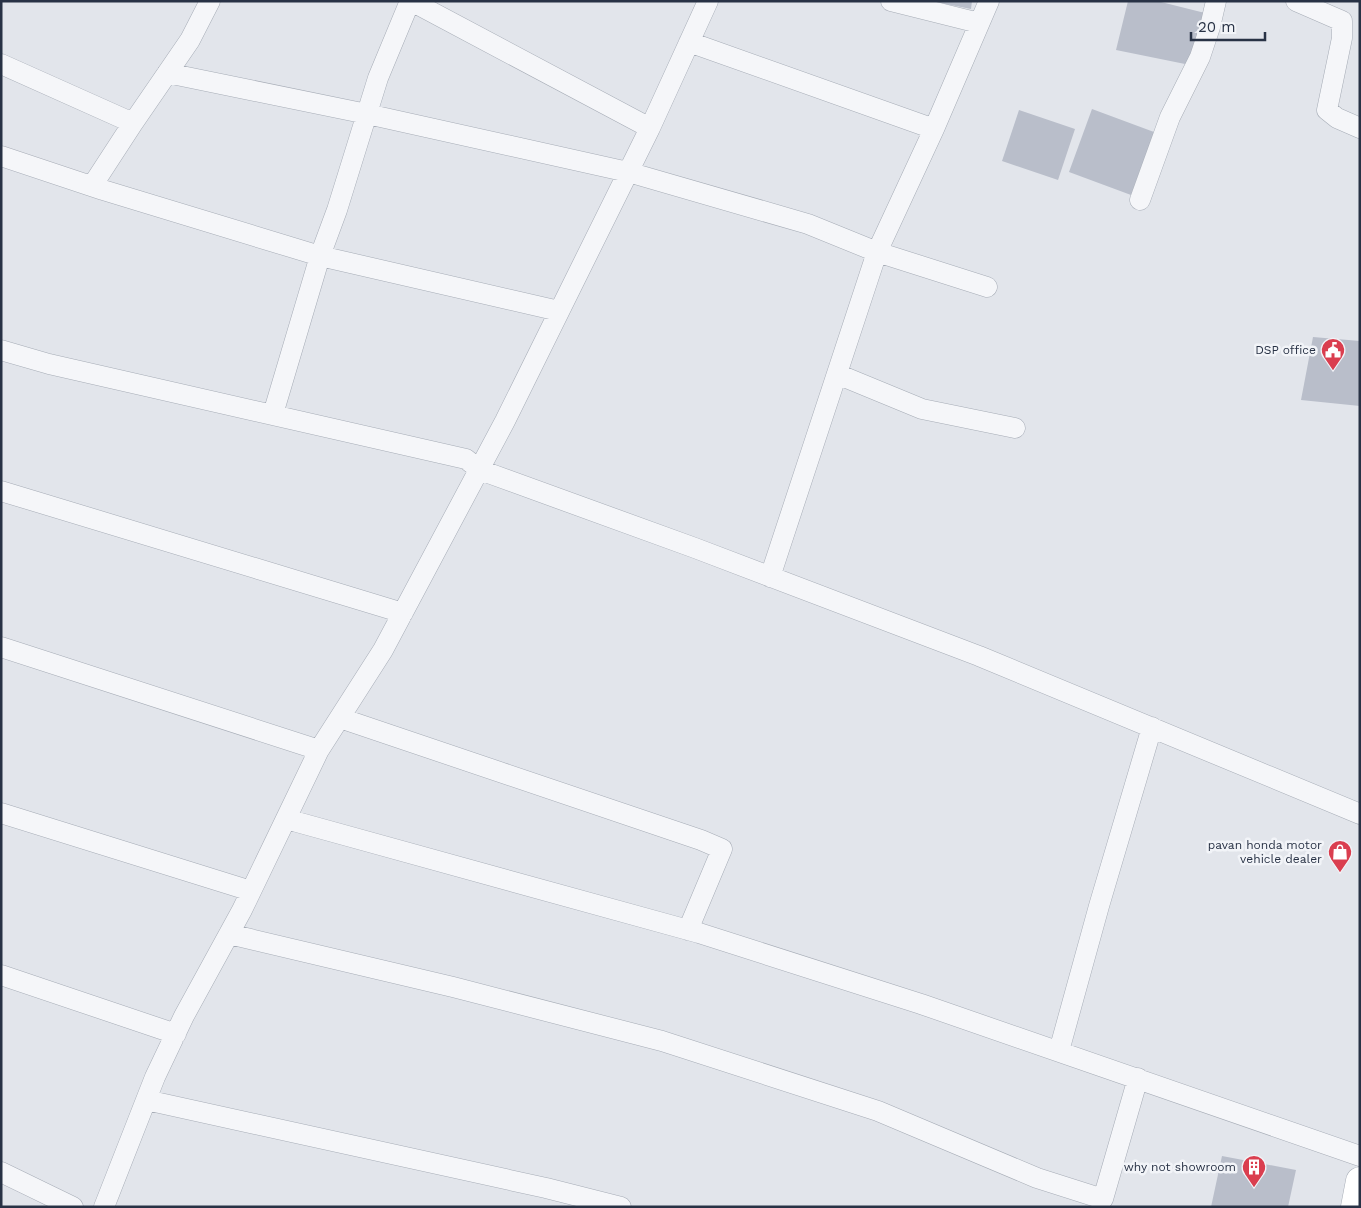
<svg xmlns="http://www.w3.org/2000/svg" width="1361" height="1208" viewBox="0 0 1361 1208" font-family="'Work Sans',sans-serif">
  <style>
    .building { fill: #b9beca }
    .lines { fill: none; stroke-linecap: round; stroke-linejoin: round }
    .street-casing { stroke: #a6acb6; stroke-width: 21 }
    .secondary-casing { stroke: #a6acb6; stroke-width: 29 }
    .street { stroke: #f5f6f9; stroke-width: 20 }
    .secondary { stroke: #fff; stroke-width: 28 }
    .labels { text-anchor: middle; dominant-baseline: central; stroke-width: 5; stroke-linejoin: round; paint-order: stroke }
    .poi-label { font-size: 12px; fill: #283245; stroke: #f2f4f8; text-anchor: end }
  </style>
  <rect width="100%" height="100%" fill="#e2e5eb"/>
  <!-- building -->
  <path class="building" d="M931,1H972L971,9Z
    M1128,1H1157L1205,13L1190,65L1116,50Z
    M1092,109L1154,132L1131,195L1069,172Z
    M1019,110L1075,129L1058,180L1002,161Z
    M1313,337L1360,341V406L1301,400Z
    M1222,1156L1296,1170L1288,1207H1211Z"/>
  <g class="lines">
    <!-- street casing -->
    <g class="street-casing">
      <path id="street" d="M411,1L650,128
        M891,1L979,23
        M1296,1L1342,21V38L1327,110L1337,118L1360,128
        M689,42L934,129
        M1,64L133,123
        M167,73L367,114L628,172L808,224L877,252L987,287
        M1,156L103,190L320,256L559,311
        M92,186L133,123L190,40L210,1
        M1140,200L1170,117L1200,57L1210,27L1216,1
        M1,350L49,364L466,459L480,470L695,548L979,656L1360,814
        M837,374L922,409L1015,428
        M273,414L320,256L337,210L378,78L410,1
        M1,491L403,613
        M770,577L877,252L934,129L989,1
        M1,647L319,750
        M340,718L701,840L722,849L688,930
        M1,813L251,891
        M286,819L699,933L921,1004L1360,1156
        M229,934L453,987L662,1041L878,1111L1037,1178L1103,1199L1138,1078
        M1,975L176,1034
        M1059,1051L1099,906L1152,727
        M146,1100L546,1188L621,1207
        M1,1172L73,1207
        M104,1207L155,1077L184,1016L242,910L319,750L383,650L505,421L650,128L708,1"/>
    </g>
    <!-- secondary casing -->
    <g class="secondary-casing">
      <path id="secondary" d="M1355,1207L1360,1181"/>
    </g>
    <!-- street -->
    <use href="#street" class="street"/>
    <!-- secondary -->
    <use href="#secondary" class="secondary"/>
  </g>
  <!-- icons -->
  <defs>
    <g id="civic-pin" transform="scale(1.25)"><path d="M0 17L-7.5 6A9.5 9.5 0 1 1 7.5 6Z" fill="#da3e4f" stroke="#f2f4f8"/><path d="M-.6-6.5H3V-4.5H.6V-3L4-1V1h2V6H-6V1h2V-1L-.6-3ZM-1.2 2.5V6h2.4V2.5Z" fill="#fff"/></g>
    <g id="shop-pin" transform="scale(1.25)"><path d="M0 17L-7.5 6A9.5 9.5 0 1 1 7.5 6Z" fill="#da3e4f" stroke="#f2f4f8"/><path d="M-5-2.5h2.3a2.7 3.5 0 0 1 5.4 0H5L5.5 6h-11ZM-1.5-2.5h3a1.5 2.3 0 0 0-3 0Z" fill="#fff"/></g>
    <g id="building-pin" transform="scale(1.25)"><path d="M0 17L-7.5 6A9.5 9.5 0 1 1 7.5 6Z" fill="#da3e4f" stroke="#f2f4f8"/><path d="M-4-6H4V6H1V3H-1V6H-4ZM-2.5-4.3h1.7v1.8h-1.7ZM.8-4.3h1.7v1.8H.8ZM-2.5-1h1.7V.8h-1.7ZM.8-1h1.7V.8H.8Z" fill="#fff"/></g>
  </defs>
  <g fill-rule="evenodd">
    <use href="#civic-pin" x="1333" y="350"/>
    <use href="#shop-pin" x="1340" y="852"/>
    <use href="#building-pin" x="1254" y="1167"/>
  </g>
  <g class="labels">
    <!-- poi labels -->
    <g class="poi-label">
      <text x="1316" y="350">DSP office</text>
      <text x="1322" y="845">pavan honda motor<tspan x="1322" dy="14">vehicle dealer</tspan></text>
      <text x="1236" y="1167">why not showroom</text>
    </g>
  </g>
  <!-- border -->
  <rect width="1361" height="1208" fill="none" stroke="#283245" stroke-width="5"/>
  <!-- scale -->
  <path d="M1191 32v8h74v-8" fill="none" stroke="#283245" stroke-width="2.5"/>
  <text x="1198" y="32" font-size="15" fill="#283245" stroke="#f2f4f8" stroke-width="4" paint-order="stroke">20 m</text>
</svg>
